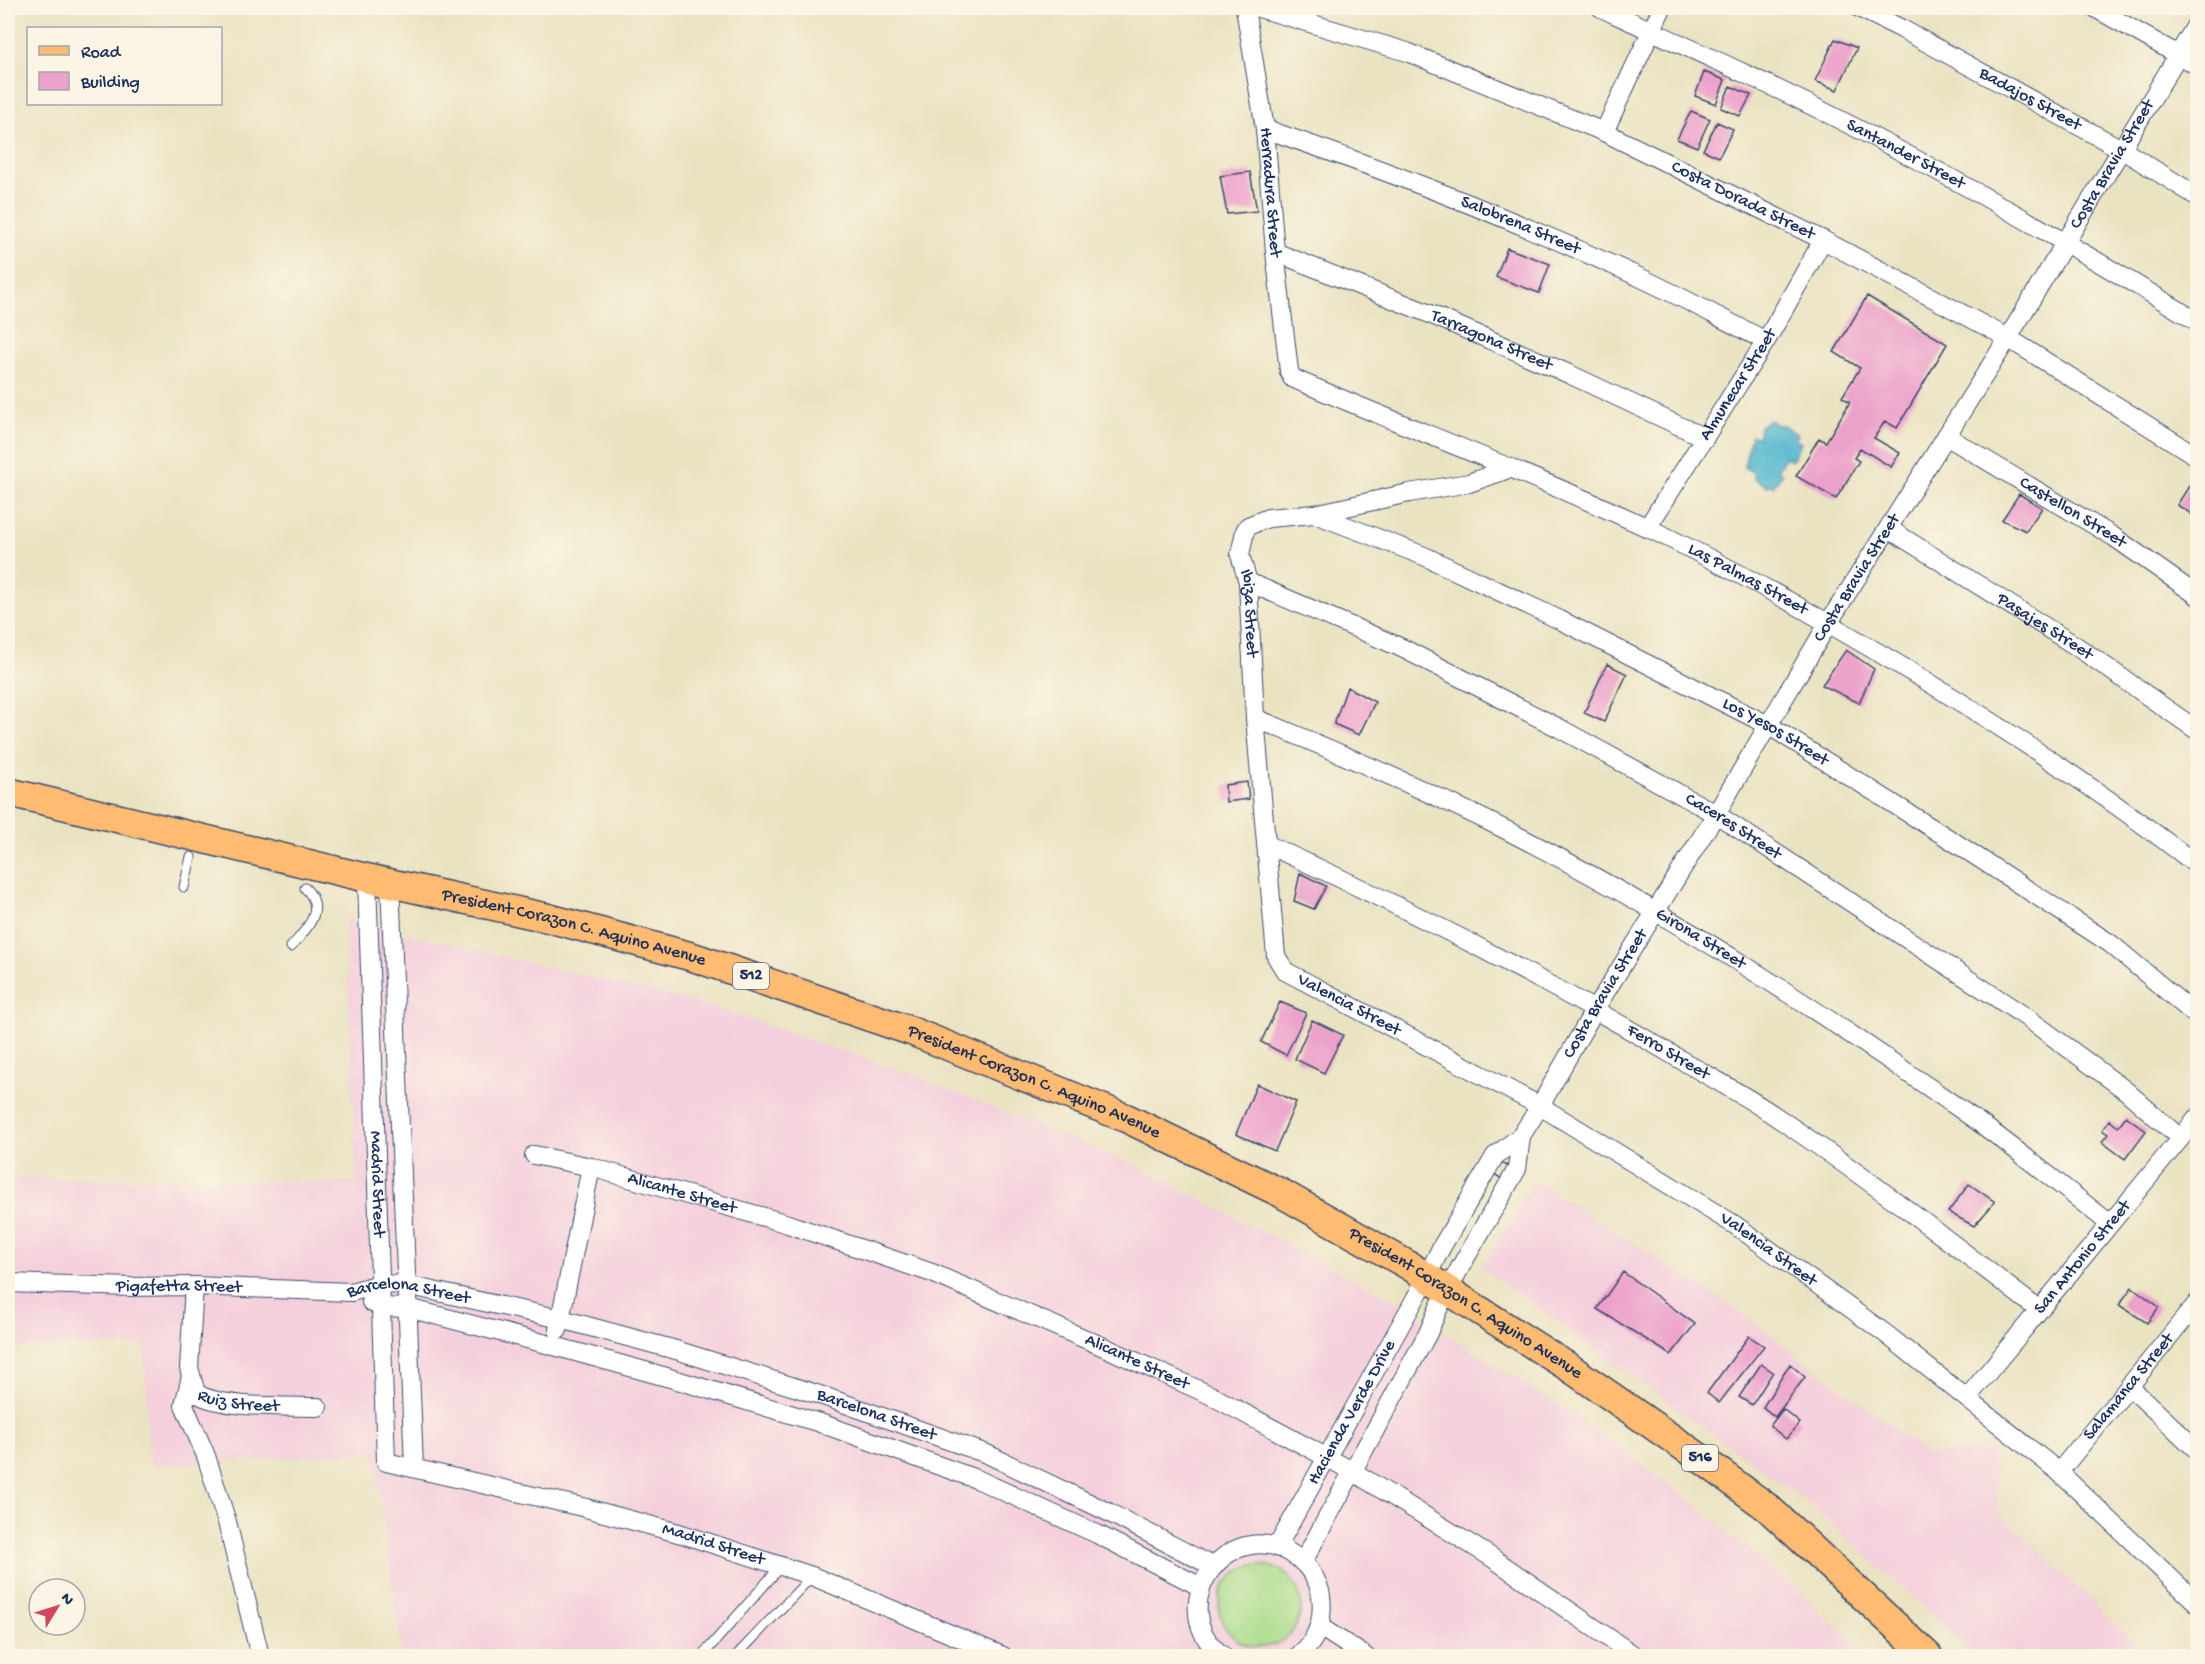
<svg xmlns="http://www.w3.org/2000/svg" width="2205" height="1664" viewBox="0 0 2205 1664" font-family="'Gochi Hand',sans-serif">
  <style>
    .built { fill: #f4cfdc }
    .green { fill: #a9db8a; stroke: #628574; stroke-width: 1.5 }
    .water { fill: #50b5cf; stroke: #367296; stroke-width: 1.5 }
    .building { fill: #eca1ca }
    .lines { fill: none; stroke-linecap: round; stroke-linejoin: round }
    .service-casing { stroke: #3a4a6d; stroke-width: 11 }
    .minor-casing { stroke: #3a4a6d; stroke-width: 20 }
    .primary-casing { stroke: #3a4a6d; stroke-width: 31 }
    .service { stroke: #fff; stroke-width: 9 }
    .minor { stroke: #fff; stroke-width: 18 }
    .primary { stroke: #febb71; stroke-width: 28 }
    .labels { text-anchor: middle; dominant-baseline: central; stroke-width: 6; stroke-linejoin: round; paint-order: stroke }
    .shield { fill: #fcf5e5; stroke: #5e6a86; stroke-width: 1.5 }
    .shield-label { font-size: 16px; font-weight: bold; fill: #1b2f5e }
    .street-label { font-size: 18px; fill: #1b2f5e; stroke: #fcf5e5 }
  </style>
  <rect width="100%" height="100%" fill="#fcf5e5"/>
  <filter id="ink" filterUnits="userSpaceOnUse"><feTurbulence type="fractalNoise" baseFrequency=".0167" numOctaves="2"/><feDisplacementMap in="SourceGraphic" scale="12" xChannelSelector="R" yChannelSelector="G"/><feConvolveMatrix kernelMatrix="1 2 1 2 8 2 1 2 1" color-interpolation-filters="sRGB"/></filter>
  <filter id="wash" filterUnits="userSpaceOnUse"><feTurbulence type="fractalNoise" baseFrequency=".008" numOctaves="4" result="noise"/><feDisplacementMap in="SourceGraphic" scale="24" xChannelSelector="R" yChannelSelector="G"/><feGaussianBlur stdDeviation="1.35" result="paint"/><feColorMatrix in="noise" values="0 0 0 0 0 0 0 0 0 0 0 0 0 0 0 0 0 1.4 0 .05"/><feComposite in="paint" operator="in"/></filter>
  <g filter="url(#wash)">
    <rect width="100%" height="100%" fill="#eae3c2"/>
    <!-- built -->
    <path class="built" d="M345,919L703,1004L905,1072L1137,1166L1395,1301L1584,1422L1686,1497L1793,1586L1867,1656H402L374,1453L149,1465L144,1345L8,1348V1178L356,1182Z
      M1536,1181L1730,1305L1930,1455L1993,1448L1998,1511L2148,1656H1977L1811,1505L1481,1267Z"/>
    <!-- green -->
    <path class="green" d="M1219 1606a41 41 0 1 1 82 0a41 41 0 1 1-82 0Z"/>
    <!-- water -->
    <path class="water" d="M1770,420L1776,425H1783L1798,435L1795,440L1801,443L1792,460L1785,457L1777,470L1782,474L1773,487L1769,484L1767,486L1755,479L1753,472L1744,467L1751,435L1758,438L1760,426Z"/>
    <g id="blocks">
      <!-- building -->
      <path class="building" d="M1835,39L1857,48L1837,90L1815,81Z
        M1704,72L1725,80L1716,104L1695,96Z
        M1730,86L1751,95L1740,116L1721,108Z
        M1691,111L1710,119L1697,147L1677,139Z
        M1717,122L1733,129L1719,157L1703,150Z
        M1250,172L1257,211L1227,214L1220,176Z
        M1507,248L1550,264L1539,293L1496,277Z
        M1867,296L1947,344L1897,428L1885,421L1874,438L1900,453L1891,467L1860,448L1854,458L1859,461L1836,499L1796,476L1819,438L1826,442L1850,402L1842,397L1860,368L1834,352Z
        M2193,480L2198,482V518L2177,505Z
        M2019,494L2042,508L2026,531L2002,520Z
        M1846,650L1874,669L1859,703L1822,685Z
        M1607,664L1627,674L1604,722L1584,713Z
        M1347,687L1375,702L1359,735L1334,724Z
        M1247,782L1249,799L1226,802L1225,785Z
        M1300,873L1326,886L1314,909L1294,901Z
        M1280,1002L1306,1013L1286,1055L1261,1042Z
        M1312,1020L1343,1035L1324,1073L1295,1059Z
        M1257,1084L1296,1102L1275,1151L1236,1134Z
        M2126,1116L2146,1131L2125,1159L2102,1142L2108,1134L2102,1130L2109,1120L2118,1127Z
        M1501,1162L1509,1167L1502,1179L1494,1174Z
        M1969,1184L1995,1202L1974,1226L1948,1212Z
        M1623,1272L1695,1324L1671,1355L1597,1309Z
        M2132,1287L2159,1307L2147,1323L2119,1305Z
        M1749,1336L1764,1346L1719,1403L1707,1393Z
        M1761,1364L1773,1372L1752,1405L1739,1397Z
        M1790,1364L1805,1377L1775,1417L1763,1407Z
        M1783,1409L1800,1423L1786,1439L1770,1426Z"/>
    </g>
  </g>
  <g filter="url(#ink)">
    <use href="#blocks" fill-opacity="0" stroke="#3a4a6d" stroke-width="1.5"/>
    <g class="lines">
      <!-- service casing -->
      <g class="service-casing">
        <path id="service" d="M184,887L191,857
          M291,947C307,929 327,909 305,888
          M702,1656L781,1566
          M736,1656L812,1576"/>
      </g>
      <!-- minor casing -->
      <g class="minor-casing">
        <g id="minor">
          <path id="s1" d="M1245,8L1265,129L1275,252L1289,371L1292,378C1410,429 1530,473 1646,527C1743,573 1836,627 1928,682C2021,739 2112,799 2198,866"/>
          <path id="s2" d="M1259,8L1407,52L1604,132L1823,240L2008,338L2198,457"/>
          <path id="s3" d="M1601,8C1694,50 1788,92 1879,140C1988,196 2093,258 2198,322"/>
          <path id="s4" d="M1859,8L1902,29L2121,149L2198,197"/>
          <path d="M2095,8L2198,66"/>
          <path id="s5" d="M1265,129C1392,172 1518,221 1639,277C1682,297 1724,320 1766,341"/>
          <path d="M1604,132L1662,8"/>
          <path id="s6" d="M1275,252L1430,314L1569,374L1705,438"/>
          <path id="s7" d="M1946,436L2114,537L2198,596"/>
          <path id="s8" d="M1511,468L1469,483L1409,493L1315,514L1268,518L1248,526L1245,531L1240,555L1248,582L1255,718L1276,956L1285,971L1540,1106L1735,1225L1886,1334L2059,1472L2198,1604"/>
          <path id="s9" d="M1315,514L1424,556L1562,621L1768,725L1951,840L2111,944L2198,1017"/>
          <path id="s10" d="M1647,528L1766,341L1823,240"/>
          <path id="s11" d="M1889,529L2079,648L2198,731"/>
          <path id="s12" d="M1248,582L1402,648L1559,728L1716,814L2026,1017L2125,1090L2180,1138"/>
          <path id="s13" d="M1255,718C1340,753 1424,789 1506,830C1668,912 1822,1012 1970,1116C2018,1150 2063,1187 2109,1223"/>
          <path id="s14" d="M1266,844C1403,906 1536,974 1666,1051C1702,1073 1740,1092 1775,1116C1866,1177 1952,1243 2039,1310"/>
          <path id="s15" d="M367,878L386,1462L582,1507L682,1534L812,1576L1003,1656"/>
          <path d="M390,883L414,1467"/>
          <path id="s16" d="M534,1155L591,1167L788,1224L932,1273L1104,1347L1210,1395L1352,1471L1488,1555L1635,1656"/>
          <path id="s17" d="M8,1283L131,1287L194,1286L351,1292L380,1284L406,1285L561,1319L676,1350L823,1396L987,1454L1108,1512L1212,1566"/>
          <path id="s18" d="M194,1286L189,1368L196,1393C221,1409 287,1406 318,1407"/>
          <path d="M371,1302L381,1307L408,1308L554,1346L670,1378L820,1423L979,1480L1097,1534L1201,1587"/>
          <path d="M558,1330L591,1167"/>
          <path d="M191,1376L184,1405L206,1456L227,1522L260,1656"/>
          <path d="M2129,1386L2198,1451"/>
          <path id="s19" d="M1967,1398L2198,1117"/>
          <path id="s20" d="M2059,1472L2198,1302"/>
          <path id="s21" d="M1277,1547L1419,1292L1441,1248L1495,1156L1521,1136L1540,1106L1595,1009L1716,814L1829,622L2008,338L2198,22"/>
          <path d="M1303,1562L1428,1333L1439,1307L1462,1264L1517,1169L1521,1136"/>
          <path d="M1320,1627L1365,1656"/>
          <path d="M1223,1656C1158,1607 1231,1508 1298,1558C1309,1567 1319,1581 1321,1596C1324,1620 1317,1641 1298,1656"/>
        </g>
      </g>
      <!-- primary casing -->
      <g class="primary-casing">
        <g id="primary">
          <path id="s22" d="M8,792L367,878L548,918L693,957L911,1031L1126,1118L1281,1193L1408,1265L1570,1368L1703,1460L1768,1508L1928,1656"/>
        </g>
      </g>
      <!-- service -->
      <use href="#service" class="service"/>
      <!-- minor -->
      <use href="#minor" class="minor"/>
      <!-- primary -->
      <use href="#primary" class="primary"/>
    </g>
  </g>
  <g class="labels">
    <!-- shield labels -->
    <g class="shield">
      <rect x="733" y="963" width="36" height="26" rx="4.5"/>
      <rect x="1682" y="1445" width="36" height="26" rx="4.5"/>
    </g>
    <g class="shield-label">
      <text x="751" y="976">512</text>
      <text x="1700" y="1458">516</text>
    </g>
    <!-- street labels -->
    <g class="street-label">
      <text stroke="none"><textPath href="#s4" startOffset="194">Badajos Street</textPath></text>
      <text stroke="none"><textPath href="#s3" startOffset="338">Santander Street</textPath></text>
      <text stroke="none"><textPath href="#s21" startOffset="1618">Costa Bravia Street</textPath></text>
      <text stroke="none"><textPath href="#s1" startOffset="186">Herradura Street</textPath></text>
      <text stroke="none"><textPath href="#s2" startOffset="522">Costa Dorada Street</textPath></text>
      <text stroke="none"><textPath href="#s5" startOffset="273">Salobrena Street</textPath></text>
      <text stroke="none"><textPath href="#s6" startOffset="234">Tarragona Street</textPath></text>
      <text stroke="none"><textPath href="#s10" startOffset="170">Almunecar Street</textPath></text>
      <text stroke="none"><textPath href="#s7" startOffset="148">Castellon Street</textPath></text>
      <text stroke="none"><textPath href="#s21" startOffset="1132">Costa Bravia Street</textPath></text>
      <text stroke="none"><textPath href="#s1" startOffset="872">Las Palmas Street</textPath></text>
      <text stroke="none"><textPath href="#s8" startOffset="360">Ibiza Street</textPath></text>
      <text stroke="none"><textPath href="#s11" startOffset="184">Pasajes Street</textPath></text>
      <text stroke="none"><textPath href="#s9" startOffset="510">Los Yesos Street</textPath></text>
      <text stroke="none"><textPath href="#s12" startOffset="544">Caceres Street</textPath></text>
      <text stroke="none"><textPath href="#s22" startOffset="582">President Corazon C. Aquino Avenue</textPath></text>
      <text stroke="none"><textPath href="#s13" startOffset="498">Girona Street</textPath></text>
      <text stroke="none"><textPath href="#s21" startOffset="646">Costa Bravia Street</textPath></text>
      <text stroke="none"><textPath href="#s8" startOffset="794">Valencia Street</textPath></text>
      <text stroke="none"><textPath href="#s14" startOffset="453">Ferro Street</textPath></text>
      <text stroke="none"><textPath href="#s22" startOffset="1068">President Corazon C. Aquino Avenue</textPath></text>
      <text stroke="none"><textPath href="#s15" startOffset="306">Madrid Street</textPath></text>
      <text stroke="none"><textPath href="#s16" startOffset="153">Alicante Street</textPath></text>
      <text stroke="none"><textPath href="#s8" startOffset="1280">Valencia Street</textPath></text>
      <text stroke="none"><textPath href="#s19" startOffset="182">San Antonio Street</textPath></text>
      <text stroke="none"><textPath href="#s17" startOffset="171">Pigafetta Street</textPath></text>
      <text stroke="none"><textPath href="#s17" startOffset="402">Barcelona Street</textPath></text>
      <text stroke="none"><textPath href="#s22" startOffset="1554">President Corazon C. Aquino Avenue</textPath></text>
      <text stroke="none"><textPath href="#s16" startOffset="639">Alicante Street</textPath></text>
      <text stroke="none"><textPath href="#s20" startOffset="110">Salamanca Street</textPath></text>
      <text stroke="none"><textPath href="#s18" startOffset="152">Ruiz Street</textPath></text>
      <text stroke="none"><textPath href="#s21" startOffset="154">Hacienda Verde Drive</textPath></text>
      <text stroke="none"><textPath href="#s17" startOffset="888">Barcelona Street</textPath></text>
      <text stroke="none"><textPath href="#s15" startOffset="922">Madrid Street</textPath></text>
    </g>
  </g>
  <!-- margin -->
  <rect width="2205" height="1664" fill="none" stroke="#fcf5e5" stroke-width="30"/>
  <!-- legend -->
  <rect x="27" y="27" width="195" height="78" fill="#fcf5e5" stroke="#a2a6af" stroke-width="1.5"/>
  <rect x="39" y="46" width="30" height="9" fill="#febb71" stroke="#a2a6af" stroke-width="1.5"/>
  <text x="81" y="57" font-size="18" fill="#1b2f5e">Road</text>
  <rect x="39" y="72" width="30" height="18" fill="#eca1ca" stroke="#a2a6af" stroke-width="1.5"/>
  <text x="81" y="87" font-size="18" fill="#1b2f5e">Building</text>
  <!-- north arrow -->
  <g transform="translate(57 1607) rotate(52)"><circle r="28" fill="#fcf5e5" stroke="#a2a6af" stroke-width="1.5"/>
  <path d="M0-4.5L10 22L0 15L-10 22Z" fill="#d1495b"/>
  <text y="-9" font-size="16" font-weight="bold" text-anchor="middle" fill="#1b2f5e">N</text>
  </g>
</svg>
